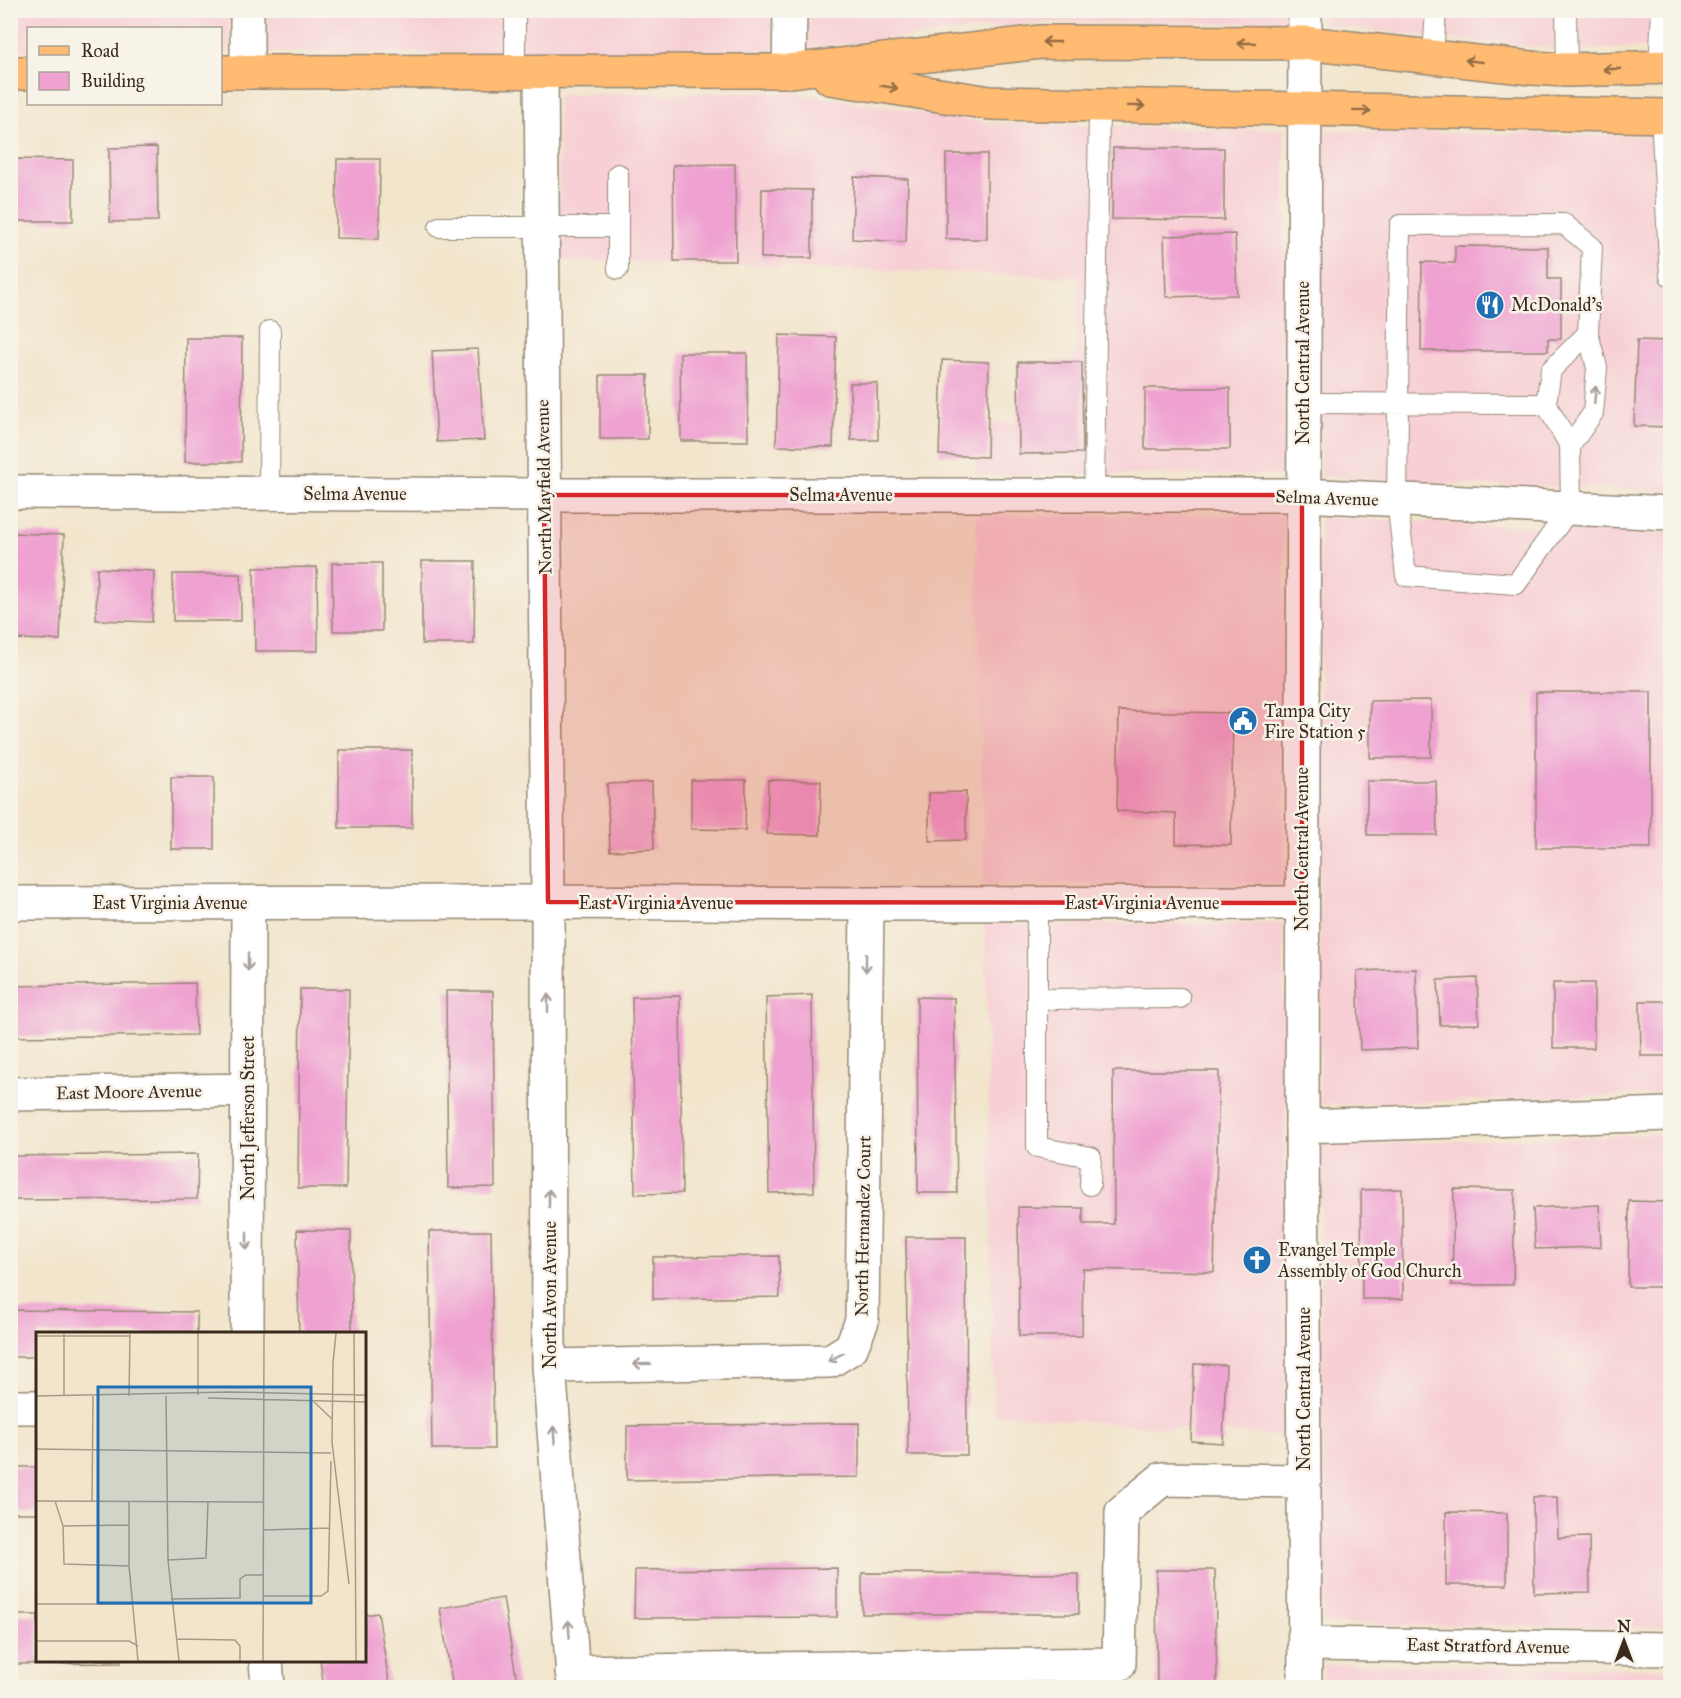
<svg xmlns="http://www.w3.org/2000/svg" width="1681" height="1698" viewBox="0 0 1681 1698" font-family="'IM FELL Great Primer',serif">
  <style>
    .built { fill: #f7cfd4 }
    .building { fill: #efa2d1 }
    .lines { fill: none; stroke-linecap: round; stroke-linejoin: round }
    .service-casing { stroke: #968875; stroke-width: 22 }
    .minor-casing { stroke: #968875; stroke-width: 36 }
    .tertiary-casing { stroke: #968875; stroke-width: 36 }
    .primary-casing { stroke: #968875; stroke-width: 36 }
    .service { stroke: #fff; stroke-width: 20 }
    .minor { stroke: #fff; stroke-width: 33 }
    .tertiary { stroke: #fff; stroke-width: 33 }
    .primary { stroke: #ffbb71; stroke-width: 33 }
    .oneway { stroke: #936b43 }
    .oneway2 { stroke: #a79f9a }
    .marked { fill: #d62828; fill-opacity: 0.2; stroke: #d62828; stroke-width: 4.5; stroke-linejoin: round }
    .labels { text-anchor: middle; dominant-baseline: central; stroke-width: 5; stroke-linejoin: round; paint-order: stroke }
    .poi-label { font-size: 18px; fill: #3b2a1e; stroke: #f7f3e8; text-anchor: start }
    .street-label { font-size: 18px; fill: #3b2a1e; stroke: #f7f3e8 }
    .inset-road { fill: none; stroke: #a99a86; stroke-width: 1.5 }
    .view { fill: #1f6fb2; fill-opacity: 0.15; stroke: #1f6fb2; stroke-width: 3 }
    .inset-edge { fill: none; stroke: #3b2a1e; stroke-width: 3 }
  </style>
  <rect width="100%" height="100%" fill="#f7f3e8"/>
  <filter id="ink" filterUnits="userSpaceOnUse"><feTurbulence type="fractalNoise" baseFrequency=".0167" numOctaves="2"/><feDisplacementMap in="SourceGraphic" scale="12" xChannelSelector="R" yChannelSelector="G"/><feConvolveMatrix kernelMatrix="1 2 1 2 8 2 1 2 1" color-interpolation-filters="sRGB"/></filter>
  <filter id="wash" filterUnits="userSpaceOnUse"><feTurbulence type="fractalNoise" baseFrequency=".008" numOctaves="4" result="noise"/><feDisplacementMap in="SourceGraphic" scale="24" xChannelSelector="R" yChannelSelector="G"/><feGaussianBlur stdDeviation="1.35" result="paint"/><feColorMatrix in="noise" values="0 0 0 0 0 0 0 0 0 0 0 0 0 0 0 0 0 1.4 0 .05"/><feComposite in="paint" operator="in"/></filter>
  <g filter="url(#wash)">
    <rect width="100%" height="100%" fill="#f2e5cc"/>
    <!-- built -->
    <path class="built" d="M11,10L229,11V52H221L220,28H28V51H11Z
      M1323,10L1670,11V47L1567,50L1528,47L1323,25Z
      M265,11H772V52L541,55L265,52Z
      M807,11L1287,10V23L1041,22L807,49Z
      M773,92L774,94L789,92L989,123L1285,130L1284,475H976L975,423L1072,422L1077,277L560,260L558,95Z
      M1321,131L1670,136V492L1589,487L1489,486L1320,476Z
      M976,515H1284V883L984,884Z
      M1320,517L1670,533V1094L1320,1105Z
      M1284,923L1286,1437L994,1414L985,924Z
      M1670,1134V1628L1323,1624L1320,1146Z
      M1323,1664L1670,1669V1687H1323Z"/>
    <g id="blocks">
      <!-- building -->
      <path class="building" d="M157,147L158,221L110,222L109,148Z
        M1113,148H1224V220L1112,219Z
        M946,154H987V239H946Z
        M11,159L73,160V221H11Z
        M337,159H380L379,239L336,238Z
        M735,164L736,261H674L673,165Z
        M854,177L908,179L906,242L852,239Z
        M762,189L812,190V258H761Z
        M1235,234L1237,295L1166,297L1164,236Z
        M1455,246L1548,247V279H1561V339H1548V351H1421L1422,262L1455,263Z
        M779,335L836,337L833,447L776,446Z
        M186,338H242L241,462H185Z
        M1637,340L1670,341V427L1634,426Z
        M478,349L484,440L437,442L432,351Z
        M680,353H747L748,441H681Z
        M942,360L989,362L987,457L939,455Z
        M1018,362H1082L1083,453L1019,454Z
        M600,375H648V439H600Z
        M850,383H877L878,440H851Z
        M1145,388H1230V449H1145Z
        M13,533L64,535L60,640L10,639Z
        M422,561H475L474,644H422Z
        M332,563H382V631H333Z
        M317,567L318,651H255L254,568Z
        M97,568L154,571L152,622L96,620Z
        M173,574H241V621H173Z
        M1536,692H1651V848H1536Z
        M1431,700V757L1370,758V701Z
        M1119,711L1233,713L1231,845L1176,844V813L1117,811Z
        M339,750H412V828H339Z
        M171,777H214V849H171Z
        M691,780H746L745,830L691,829Z
        M768,780L821,781L820,835L767,834Z
        M1367,781H1436L1437,835H1367Z
        M652,782L654,849L610,851L607,784Z
        M966,792V840L929,841V793Z
        M1416,969L1418,1048L1360,1050L1357,971Z
        M1477,978L1479,1024L1440,1025L1438,980Z
        M195,983L196,1035L10,1037V986Z
        M1553,983H1594V1048H1553Z
        M300,989H349L346,1188H298Z
        M446,991H493L495,1187L448,1188Z
        M812,995L814,1192L769,1193L766,997Z
        M680,996L682,1193L635,1194L632,997Z
        M917,997L954,998L957,1193H918Z
        M1640,1001H1670V1056H1641Z
        M1113,1071H1219L1214,1272L1083,1269L1082,1336H1019L1018,1207L1083,1208V1224H1114Z
        M198,1154L197,1199L10,1200V1156Z
        M1402,1189L1403,1299H1362L1361,1190Z
        M1454,1189L1515,1190L1513,1285H1452Z
        M1629,1201L1670,1202V1287H1628Z
        M1599,1205L1601,1247L1535,1249L1533,1208Z
        M297,1230L351,1231L352,1334H299Z
        M429,1231H491L494,1449H432Z
        M906,1237H966L967,1455H908Z
        M779,1256L780,1297L653,1299V1257Z
        M10,1310L197,1312V1334H38V1357H10Z
        M1194,1364L1226,1365L1223,1443L1191,1441Z
        M859,1423V1477L627,1480V1426Z
        M10,1467H38V1513H10Z
        M1533,1497H1557L1558,1538L1589,1537L1590,1592L1534,1593Z
        M1446,1512L1507,1513V1585H1446Z
        M837,1568V1617L634,1618L635,1570Z
        M1156,1570H1215L1217,1688H1157Z
        M862,1573L1079,1574V1614H862Z
        M503,1598L518,1688H453L440,1608Z
        M378,1613L390,1688H324L320,1660H364V1615Z
        M12,1615H38V1660H121V1663L12,1664Z"/>
    </g>
  </g>
  <g filter="url(#ink)">
    <use href="#blocks" fill-opacity="0" stroke="#968875" stroke-width="1.5"/>
    <g class="lines">
      <!-- service casing -->
      <g class="service-casing">
        <path id="service" d="M1566,10L1567,70
          M1433,56L1436,10
          M1659,67L1662,10
          M515,72V10
          M1661,116L1670,276
          M618,174V269
          M1564,224L1592,247L1588,333L1551,370L1546,404L1570,446L1571,507L1516,584L1406,576L1397,501L1400,225Z
          M439,227H618
          M1303,403L1546,404
          M1570,446L1593,413L1597,368L1588,333
          M269,494L270,331
          M1094,495L1099,105
          M1037,904V1147L1091,1157L1090,1185
          M1037,999L1180,998"/>
      </g>
      <!-- minor casing -->
      <g class="minor-casing">
        <path id="minor" d="M789,71L790,10
          M247,72V10
          M541,72L548,902L549,1366L574,1688
          M10,492L544,495H1302L1670,513
          M10,903L548,902L867,904L1302,903
          M10,1094L248,1090
          M1302,1126L1670,1114
          M247,1334L248,903
          M549,1366L830,1361L851,1348L862,1321L867,904
          M10,1407H38
          M1305,1644L1670,1649
          M266,1660L268,1688
          M572,1672L1119,1664L1122,1512L1162,1479L1304,1481"/>
      </g>
      <!-- tertiary casing -->
      <g class="tertiary-casing">
        <path id="tertiary" d="M1305,10L1302,1126L1305,1688"/>
      </g>
      <!-- primary casing -->
      <g class="primary-casing">
        <path id="primary" d="M220,72L789,71L1041,42L1305,43L1532,68L1567,70L1670,67
          M10,73H28
          M830,78L990,103L1670,116"/>
      </g>
      <!-- service -->
      <use href="#service" class="service"/>
      <!-- minor -->
      <use href="#minor" class="minor"/>
      <!-- tertiary -->
      <use href="#tertiary" class="tertiary"/>
      <!-- primary -->
      <use href="#primary" class="primary"/>
    </g>
    <!-- one-way arrows -->
    <defs><path id="oneway-shaft" d="M-6 0H5M1.5-3L5.5 0L1.5 3" fill="none" stroke-width="1.6" stroke-linecap="round" stroke-linejoin="round" transform="scale(1.5)"/></defs>
    <g class="oneway">
      <use href="#oneway-shaft" transform="translate(1051 42) rotate(180)"/>
      <use href="#oneway-shaft" transform="translate(1246 43) rotate(-180)"/>
      <use href="#oneway-shaft" transform="translate(1474 61) rotate(-173)"/>
      <use href="#oneway-shaft" transform="translate(1612 69) rotate(178)"/>
      <use href="#oneway-shaft" transform="translate(889 87) rotate(9)"/>
      <use href="#oneway-shaft" transform="translate(1136 106) rotate(1)"/>
      <use href="#oneway-shaft" transform="translate(1362 111) rotate(1)"/>
    </g>
    <g class="oneway2">
      <use href="#oneway-shaft" transform="translate(1595 395) rotate(-85)"/>
      <use href="#oneway-shaft" transform="translate(248 962) rotate(90)"/>
      <use href="#oneway-shaft" transform="translate(866 963) rotate(91)"/>
      <use href="#oneway-shaft" transform="translate(548 1003) rotate(-90)"/>
      <use href="#oneway-shaft" transform="translate(549 1198) rotate(-90)"/>
      <use href="#oneway-shaft" transform="translate(247 1241) rotate(90)"/>
      <use href="#oneway-shaft" transform="translate(836 1357) rotate(152)"/>
      <use href="#oneway-shaft" transform="translate(642 1364) rotate(179)"/>
      <use href="#oneway-shaft" transform="translate(554 1435) rotate(-94)"/>
      <use href="#oneway-shaft" transform="translate(569 1629) rotate(-94)"/>
    </g>
  </g>
  <!-- marked area -->
  <path class="marked" d="M544,495H1302V903L548,902Z"/>
  <!-- icons -->
  <defs>
    <g id="restaurant-disc" transform="scale(1.5)"><circle r="9.5" fill="#1f6fb2" stroke="#f7f3e8"/><path d="M-5-6h1v4h1v-4h1v4h1v-4h1v5L-1.5 .5V6h-2V.5L-5-1ZM5-6V6H3V1.5H1.5Q1.5-4 5-6Z" fill="#fff"/></g>
    <g id="civic-disc" transform="scale(1.5)"><circle r="9.5" fill="#1f6fb2" stroke="#f7f3e8"/><path d="M-.6-6.5H3V-4.5H.6V-3L4-1V1h2V6H-6V1h2V-1L-.6-3ZM-1.2 2.5V6h2.4V2.5Z" fill="#fff"/></g>
    <g id="church-disc" transform="scale(1.5)"><circle r="9.5" fill="#1f6fb2" stroke="#f7f3e8"/><path d="M-1.2-6h2.4v3.5h3.3v2.4h-3.3V6h-2.4V-.1h-3.3v-2.4h3.3Z" fill="#fff"/></g>
  </defs>
  <g fill-rule="evenodd">
    <use href="#restaurant-disc" x="1490" y="305"/>
    <use href="#civic-disc" x="1243" y="721"/>
    <use href="#church-disc" x="1257" y="1260"/>
  </g>
  <g class="labels">
    <!-- poi labels -->
    <g class="poi-label">
      <text x="1511" y="305">McDonald's</text>
      <text x="1264" y="711">Tampa City<tspan x="1264" dy="21">Fire Station 5</tspan></text>
      <text x="1278" y="1250">Evangel Temple<tspan x="1278" dy="21">Assembly of God Church</tspan></text>
    </g>
    <!-- street labels -->
    <g class="street-label">
      <text transform="translate(1303 363) rotate(-90)">North Central Avenue</text>
      <text transform="translate(544 487) rotate(-91)">North Mayfield Avenue</text>
      <text x="355" y="494">Selma Avenue</text>
      <text x="841" y="495">Selma Avenue</text>
      <text transform="translate(1327 498) rotate(2)">Selma Avenue</text>
      <text transform="translate(1302 849) rotate(-90)">North Central Avenue</text>
      <text x="170" y="903">East Virginia Avenue</text>
      <text x="656" y="903">East Virginia Avenue</text>
      <text x="1142" y="903">East Virginia Avenue</text>
      <text transform="translate(129 1092) rotate(-1)">East Moore Avenue</text>
      <text transform="translate(248 1118) rotate(-90)">North Jefferson Street</text>
      <text transform="translate(863 1226) rotate(-89)">North Hernandez Court</text>
      <text transform="translate(550 1295) rotate(-90)">North Avon Avenue</text>
      <text transform="translate(1304 1389) rotate(-90)">North Central Avenue</text>
      <text transform="translate(1488 1646) rotate(1)">East Stratford Avenue</text>
    </g>
  </g>
  <!-- overview -->
  <g transform="translate(36 1332)">
    <rect width="330" height="330" fill="#f2e5cc"/>
    <path class="inset-road" d="M318,1L320,329M0,4H94M297,31L300,1M162,63V1M0,64L194,60L330,63M28,64V2M93,64L94,2M130,64L132,228L143,329M172,66L330,70M278,70L296,87M296,110L297,31M296,110L313,252M0,117L295,121M0,169L227,170M19,169L27,194L93,193M56,170L57,64M93,170V234L102,329M27,194L28,232L93,234M227,198L294,196M132,228L170,226L172,170M228,264H285L292,259L295,129M135,267L204,266V247L210,243H228M0,272H96M140,307L199,308L204,314V329M0,309H93L102,314M227,329L228,1"/>
    <path class="view" d="M62,55H275V271H62Z"/>
    <rect width="330" height="330" class="inset-edge"/>
  </g>
  <!-- margin -->
  <rect width="1681" height="1698" fill="none" stroke="#f7f3e8" stroke-width="36"/>
  <!-- legend -->
  <rect x="27" y="27" width="195" height="78" fill="#f7f3e8" stroke="#aca397" stroke-width="1.5"/>
  <rect x="39" y="46" width="30" height="9" fill="#ffbb71" stroke="#aca397" stroke-width="1.5"/>
  <text x="81" y="57" font-size="18" fill="#3b2a1e">Road</text>
  <rect x="39" y="72" width="30" height="18" fill="#efa2d1" stroke="#aca397" stroke-width="1.5"/>
  <text x="81" y="87" font-size="18" fill="#3b2a1e">Building</text>
  <!-- north arrow -->
  <g transform="translate(1624 1641)" stroke="#f7f3e8" stroke-width="4.5" paint-order="stroke">
  <path d="M0-4.5L10 22L0 15L-10 22Z" fill="#3b2a1e"/>
  <text y="-9" font-size="16" font-weight="bold" text-anchor="middle" fill="#3b2a1e">N</text>
  </g>
</svg>
